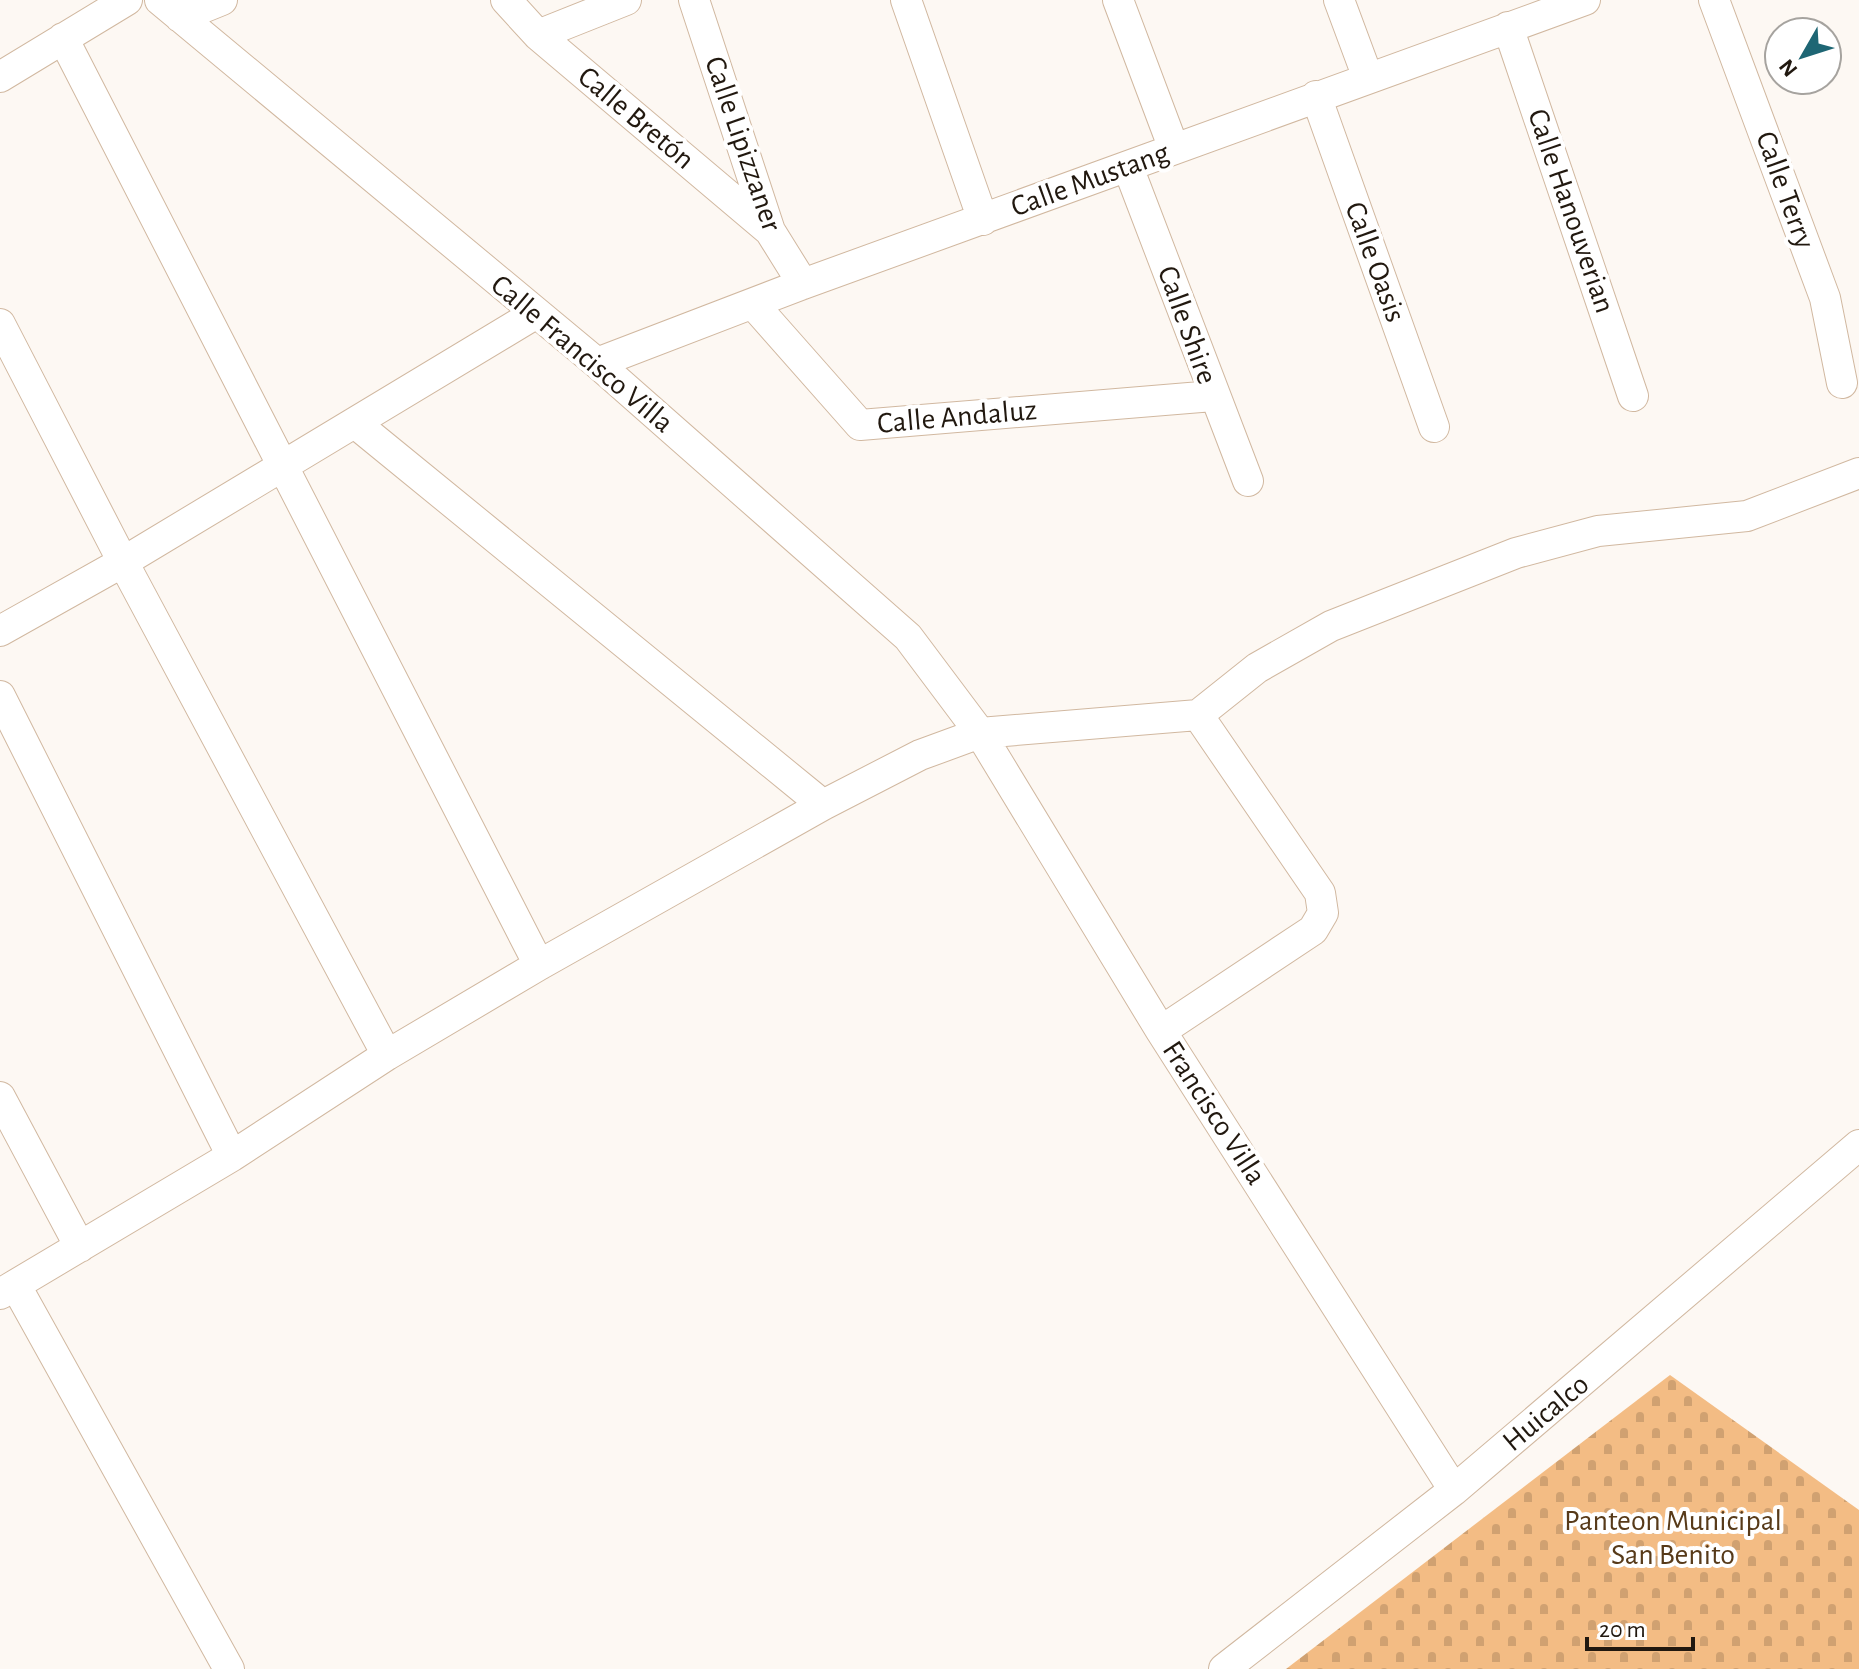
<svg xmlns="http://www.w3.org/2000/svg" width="1859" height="1669" viewBox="0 0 1859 1669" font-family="'Alegreya Sans',sans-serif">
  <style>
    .cemetery { fill: url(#cemetery-stones) }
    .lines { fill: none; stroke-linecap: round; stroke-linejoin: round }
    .street-casing { stroke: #d1b8a0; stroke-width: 32 }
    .street { stroke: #fff; stroke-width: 30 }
    .labels { text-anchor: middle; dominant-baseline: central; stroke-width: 8; stroke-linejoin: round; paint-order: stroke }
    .street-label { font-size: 30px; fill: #21180f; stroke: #fff }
    .park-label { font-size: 30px; fill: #573a19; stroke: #fff }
  </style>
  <defs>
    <pattern id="cemetery-stones" width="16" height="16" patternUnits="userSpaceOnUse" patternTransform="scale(2)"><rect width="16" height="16" fill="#f3bc84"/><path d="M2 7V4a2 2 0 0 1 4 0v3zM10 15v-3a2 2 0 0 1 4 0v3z" fill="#d0a171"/></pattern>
  </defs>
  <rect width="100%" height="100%" fill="#fdf8f3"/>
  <!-- cemetery -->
  <path class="cemetery" d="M1670,1375L1859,1510V1669H1286Z"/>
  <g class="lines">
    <!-- street casing -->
    <g class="street-casing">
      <path id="street" d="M160,0L597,363L908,637L980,733L1161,1031L1454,1490
        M506,0L538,35L770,231
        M694,0L770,231L803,284
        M906,0L983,220
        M1118,0L1174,149
        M1339,0L1368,78
        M1714,0L1825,298L1842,383
        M180,17L222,0
        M1508,27L1633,396
        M538,35L626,0
        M63,38L539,965
        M0,77L127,0
        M1316,96L1434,427
        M1128,167L1248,481
        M754,305L860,425L1213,396
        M0,324L123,562L387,1055
        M597,363L803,284L1585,0
        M355,423L823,805
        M0,631L123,562L535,314
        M0,696L232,1156
        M1161,1031L1313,930L1323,913L1320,893L1198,715
        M0,1097L80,1247
        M16,1286L229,1669
        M0,1294L232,1156L387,1055L539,965L823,805L920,755L980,733L1198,715L1257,668L1331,626L1516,553L1598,531L1747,516L1859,473
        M1224,1669L1454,1490L1859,1145"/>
    </g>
    <!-- street -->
    <use href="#street" class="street"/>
  </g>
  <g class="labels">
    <!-- street labels -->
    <g class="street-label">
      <text transform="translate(636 118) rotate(40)">Calle Bretón</text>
      <text transform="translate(743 144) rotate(71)">Calle Lipizzaner</text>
      <text transform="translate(1090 180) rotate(-20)">Calle Mustang</text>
      <text transform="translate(1785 190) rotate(70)">Calle Terry</text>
      <text transform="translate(1571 211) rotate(71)">Calle Hanouverian</text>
      <text transform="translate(1375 262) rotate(70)">Calle Oasis</text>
      <text transform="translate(1187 325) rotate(70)">Calle Shire</text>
      <text transform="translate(582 354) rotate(40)">Calle Francisco Villa</text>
      <text transform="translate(957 417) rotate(-5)">Calle Andaluz</text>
      <text transform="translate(1214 1113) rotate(57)">Francisco Villa</text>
      <text transform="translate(1546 1413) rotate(-40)">Huicalco</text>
    </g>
    <!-- park labels -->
    <g class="park-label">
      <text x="1673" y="1521">Panteon Municipal<tspan x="1673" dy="34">San Benito</tspan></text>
    </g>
  </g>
  <!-- north arrow -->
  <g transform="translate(1803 56) rotate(231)"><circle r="38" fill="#ffffff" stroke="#a6a39f" stroke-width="2"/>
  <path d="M0-6L14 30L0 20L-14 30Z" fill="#1e6674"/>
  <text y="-12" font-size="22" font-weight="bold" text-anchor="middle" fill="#21180f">N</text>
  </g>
  <!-- scale -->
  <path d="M1587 1637v12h106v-12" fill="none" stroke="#21180f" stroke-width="4"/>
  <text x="1599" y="1637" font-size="24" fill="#21180f" stroke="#ffffff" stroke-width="6" paint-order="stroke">20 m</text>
</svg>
